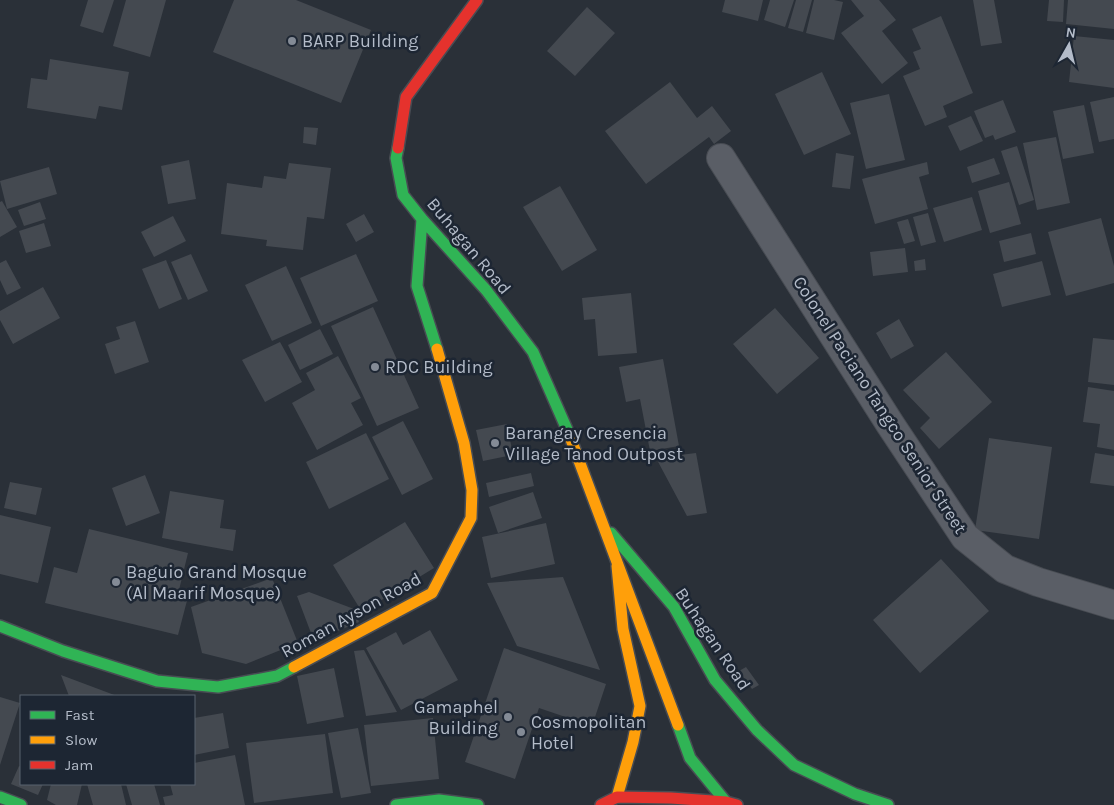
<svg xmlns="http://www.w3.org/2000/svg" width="1114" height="805" viewBox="0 0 1114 805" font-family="Karla,sans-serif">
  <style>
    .building { fill: #444950 }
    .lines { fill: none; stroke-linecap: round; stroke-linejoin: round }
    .street-casing { stroke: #484c53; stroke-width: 30 }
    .fast-casing { stroke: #484c53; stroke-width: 14 }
    .slow-casing { stroke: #484c53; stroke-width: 14 }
    .jam-casing { stroke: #484c53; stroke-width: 14 }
    .street { stroke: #5a5e66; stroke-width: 28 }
    .fast { stroke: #30b455; stroke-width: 11 }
    .slow { stroke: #ff9f0a; stroke-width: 11 }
    .jam { stroke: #e5322d; stroke-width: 11 }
    .poi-dot { fill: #848b96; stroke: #1d2633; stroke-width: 2 }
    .labels { text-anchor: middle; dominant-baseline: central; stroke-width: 5; stroke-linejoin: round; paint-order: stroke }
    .poi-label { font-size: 18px; fill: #b4bcc9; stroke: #1d2633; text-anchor: start }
    .street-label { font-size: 18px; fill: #b4bcc9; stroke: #1d2633 }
  </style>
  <rect width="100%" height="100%" fill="#2a3038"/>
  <!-- building -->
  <path class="building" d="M88,0H114L103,33L80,26Z
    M126,0H166L150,57L113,46Z
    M234,0H296L371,30L341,103L213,52Z
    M725,0H763L758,21L722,12Z
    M770,0H794L785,27L764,20Z
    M796,0H812L803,32L788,28Z
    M814,0H834L843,2L834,40L806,33Z
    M851,0H879L896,20L882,31L908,63L882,84L841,33L864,16Z
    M973,0H994L1002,43L981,46Z
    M1049,0H1064L1063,22L1047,21Z
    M1068,0H1114V29L1066,24Z
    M587,7L615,33L575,76L547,51Z
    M941,16L973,93L943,106L947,117L925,126L903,76L920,69L913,52L921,49L912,29Z
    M1074,36L1114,40V88L1069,82Z
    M50,59L129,72L122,110L99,106L96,119L27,108L31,78L47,80Z
    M822,72L851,134L804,155L775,94Z
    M670,82L697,118L712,106L731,131L714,144L709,137L646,184L605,131Z
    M889,94L905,160L866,169L850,103Z
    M1114,97V139L1099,142L1090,102Z
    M1003,100L1016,132L995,140L993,135L985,138L974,111Z
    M1084,105L1094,153L1063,159L1053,111Z
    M971,116L983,141L960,151L948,126Z
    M304,127L318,128L316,145L303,143Z
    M1056,137L1070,203L1037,210L1023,143Z
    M1017,146L1034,200L1019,205L1001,151Z
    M836,153L854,156L850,189L832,187Z
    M994,158L1000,174L972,183L967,167Z
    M189,160L196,199L168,204L161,166Z
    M927,162L929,174L919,177L928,209L875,224L862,179Z
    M289,163L331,168L324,219L307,217L303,250L266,246L267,240L221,234L227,183L262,188L264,176L286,179Z
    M49,167L57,194L7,209L0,181Z
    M1009,182L1021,224L990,233L978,191Z
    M560,186L597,250L562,271L523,207Z
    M972,197L982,230L944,242L933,208Z
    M2,201L17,227L0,237V202Z
    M40,202L46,219L24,226L18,210Z
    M928,213L936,242L921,246L913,217Z
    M364,214L374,232L356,242L346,224Z
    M173,216L186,241L154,257L141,232Z
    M1101,218L1114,266V283L1066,296L1048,232Z
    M908,219L915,241L904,244L897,222Z
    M44,223L51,246L26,253L19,231Z
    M1031,233L1036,254L1004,262L999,241Z
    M905,248L908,272L873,276L870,252Z
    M191,254L208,291L188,300L171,262Z
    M356,254L378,301L321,326L300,278Z
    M925,259L926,270L915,271L914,261Z
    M6,260L21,288L7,295L0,280V263Z
    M166,260L182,299L159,309L142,269Z
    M1042,261L1051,295L1002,307L993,274Z
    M286,266L312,323L272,341L245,285Z
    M43,287L60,318L13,344L0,320V311Z
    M631,293L637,353L598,356L595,319L584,320L582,298Z
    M373,307L419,408L377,426L331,326Z
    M775,308L819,358L777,394L733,344Z
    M899,319L914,346L891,359L876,333Z
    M135,321L149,362L115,374L105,344L120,339L116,327Z
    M320,329L333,354L300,370L288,345Z
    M1093,338L1114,340V385L1088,382Z
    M280,342L302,382L265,402L242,360Z
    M946,352L992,402L939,449L920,428L930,418L903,390Z
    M338,356L361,398L351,403L363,425L317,450L292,403L315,390L306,373Z
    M663,359L679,446L650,451L640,399L626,402L619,367Z
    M1088,387L1114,391V450L1097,447L1100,424L1083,422Z
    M403,421L433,479L402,495L372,437Z
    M507,424L513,455L483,461L476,430Z
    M366,433L389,479L329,509L306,462Z
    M989,438L1052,447L1039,539L975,530Z
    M696,453L707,513L687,516L656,458Z
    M1095,453L1114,456V486L1090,483Z
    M531,473L534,486L489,497L486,483Z
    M145,475L160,513L126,526L112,488Z
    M10,482L42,488L36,515L4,508Z
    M170,491L224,500L220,528L236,530L233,551L162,538Z
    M533,492L542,518L498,533L489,507Z
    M0,515L51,527L38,583L0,574Z
    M405,522L434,568L362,612L333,565Z
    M546,523L555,564L491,578L482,537Z
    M89,529L188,553L179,590L189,593L178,635L45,603L54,567L77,573Z
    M941,559L989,611L920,673L873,620Z
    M563,577L600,670L517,646L487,583Z
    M272,578L298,643L246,664L202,653L191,607Z
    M309,592L354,609L359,622L314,641L297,596Z
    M430,630L458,680L401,710L366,648L396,632L403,645Z
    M504,648L606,684L592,726L539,708L515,779L465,762Z
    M364,650L397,712L366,716L354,651Z
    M746,667L759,685L752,689L739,671Z
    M334,668L344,717L307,724L297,676Z
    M61,675L117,696H69Z
    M0,697L20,703L0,765Z
    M223,713L229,748L194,755V718Z
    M433,718L439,779L371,786L364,725Z
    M358,728L371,793L341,798L328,733Z
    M325,734L333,793L254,803L246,743Z
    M235,755L245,805H165L163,797L173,795L170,784H194V763Z
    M19,766L21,767V784H43L38,795L11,784Z
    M51,784H82L77,805H56L47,800Z
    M87,784H121L126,805H93Z
    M126,784H154L160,805H132Z"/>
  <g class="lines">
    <!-- street casing -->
    <g class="street-casing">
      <path id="street" d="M721,158L890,424L965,537L1005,569L1038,582L1114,605"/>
    </g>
    <!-- fast casing -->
    <g class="fast-casing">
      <path id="fast" d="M398,148L396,158L403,195L422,219L486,290L533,352L569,434
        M422,219L417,286L437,349
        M611,533L674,607L715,680L757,730L794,765L855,794L888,805
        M0,626L63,651L157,681L218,687L277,676L294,667
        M678,725L690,758L726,802
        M0,797L21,805
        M396,805L439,800L478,805"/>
    </g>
    <!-- slow casing -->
    <g class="slow-casing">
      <path id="slow" d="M569,434L678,725
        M617,566L623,629L640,706L633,742L617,797
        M294,667L432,593L471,518L472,490L464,443L437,349"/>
    </g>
    <!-- jam casing -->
    <g class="jam-casing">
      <path id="jam" d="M398,148L406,97L477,0
        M601,805L617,797L671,798L726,802L737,805"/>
    </g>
    <!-- street -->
    <use href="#street" class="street"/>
    <!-- fast -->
    <use href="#fast" class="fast"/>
    <!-- slow -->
    <use href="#slow" class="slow"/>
    <!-- jam -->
    <use href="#jam" class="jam"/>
  </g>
  <!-- markers -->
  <g class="poi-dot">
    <circle cx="292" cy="41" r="5"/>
    <circle cx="375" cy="367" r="5"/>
    <circle cx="495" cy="443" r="5"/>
    <circle cx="116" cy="582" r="5"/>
    <circle cx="508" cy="717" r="5"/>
    <circle cx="521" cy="732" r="5"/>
  </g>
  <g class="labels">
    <!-- poi labels -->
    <g class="poi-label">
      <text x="302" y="41">BARP Building</text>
      <text x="385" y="367">RDC Building</text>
      <text x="505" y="433">Barangay Cresencia<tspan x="505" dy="21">Village Tanod Outpost</tspan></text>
      <text x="126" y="572">Baguio Grand Mosque<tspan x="126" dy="21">(Al Maarif Mosque)</tspan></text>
      <text x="498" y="707" text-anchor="end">Gamaphel<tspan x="498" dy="21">Building</tspan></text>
      <text x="531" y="722">Cosmopolitan<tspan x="531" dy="21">Hotel</tspan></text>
    </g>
    <!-- street labels -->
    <g class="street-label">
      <text transform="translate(469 246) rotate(50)">Buhagan Road</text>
      <text transform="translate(880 405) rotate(57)">Colonel Paciano Tangco Senior Street</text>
      <text transform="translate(351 615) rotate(-29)">Roman Ayson Road</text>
      <text transform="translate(713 639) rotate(56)">Buhagan Road</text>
    </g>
  </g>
  <!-- legend -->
  <rect x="20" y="695" width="175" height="90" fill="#1d2633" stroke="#59626f"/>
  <rect x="30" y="711" width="25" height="8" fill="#30b455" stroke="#59626f"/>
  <text x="65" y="720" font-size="15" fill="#b4bcc9">Fast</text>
  <rect x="30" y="736" width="25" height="8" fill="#ff9f0a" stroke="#59626f"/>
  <text x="65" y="745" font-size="15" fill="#b4bcc9">Slow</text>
  <rect x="30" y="761" width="25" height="8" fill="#e5322d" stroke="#59626f"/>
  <text x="65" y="770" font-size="15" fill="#b4bcc9">Jam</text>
  <!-- north arrow -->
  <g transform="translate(1069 45) rotate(8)" stroke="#1d2633" stroke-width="4" paint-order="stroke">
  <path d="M0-4L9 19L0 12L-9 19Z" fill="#b4bcc9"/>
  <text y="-8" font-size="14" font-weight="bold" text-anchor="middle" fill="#b4bcc9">N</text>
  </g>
</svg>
